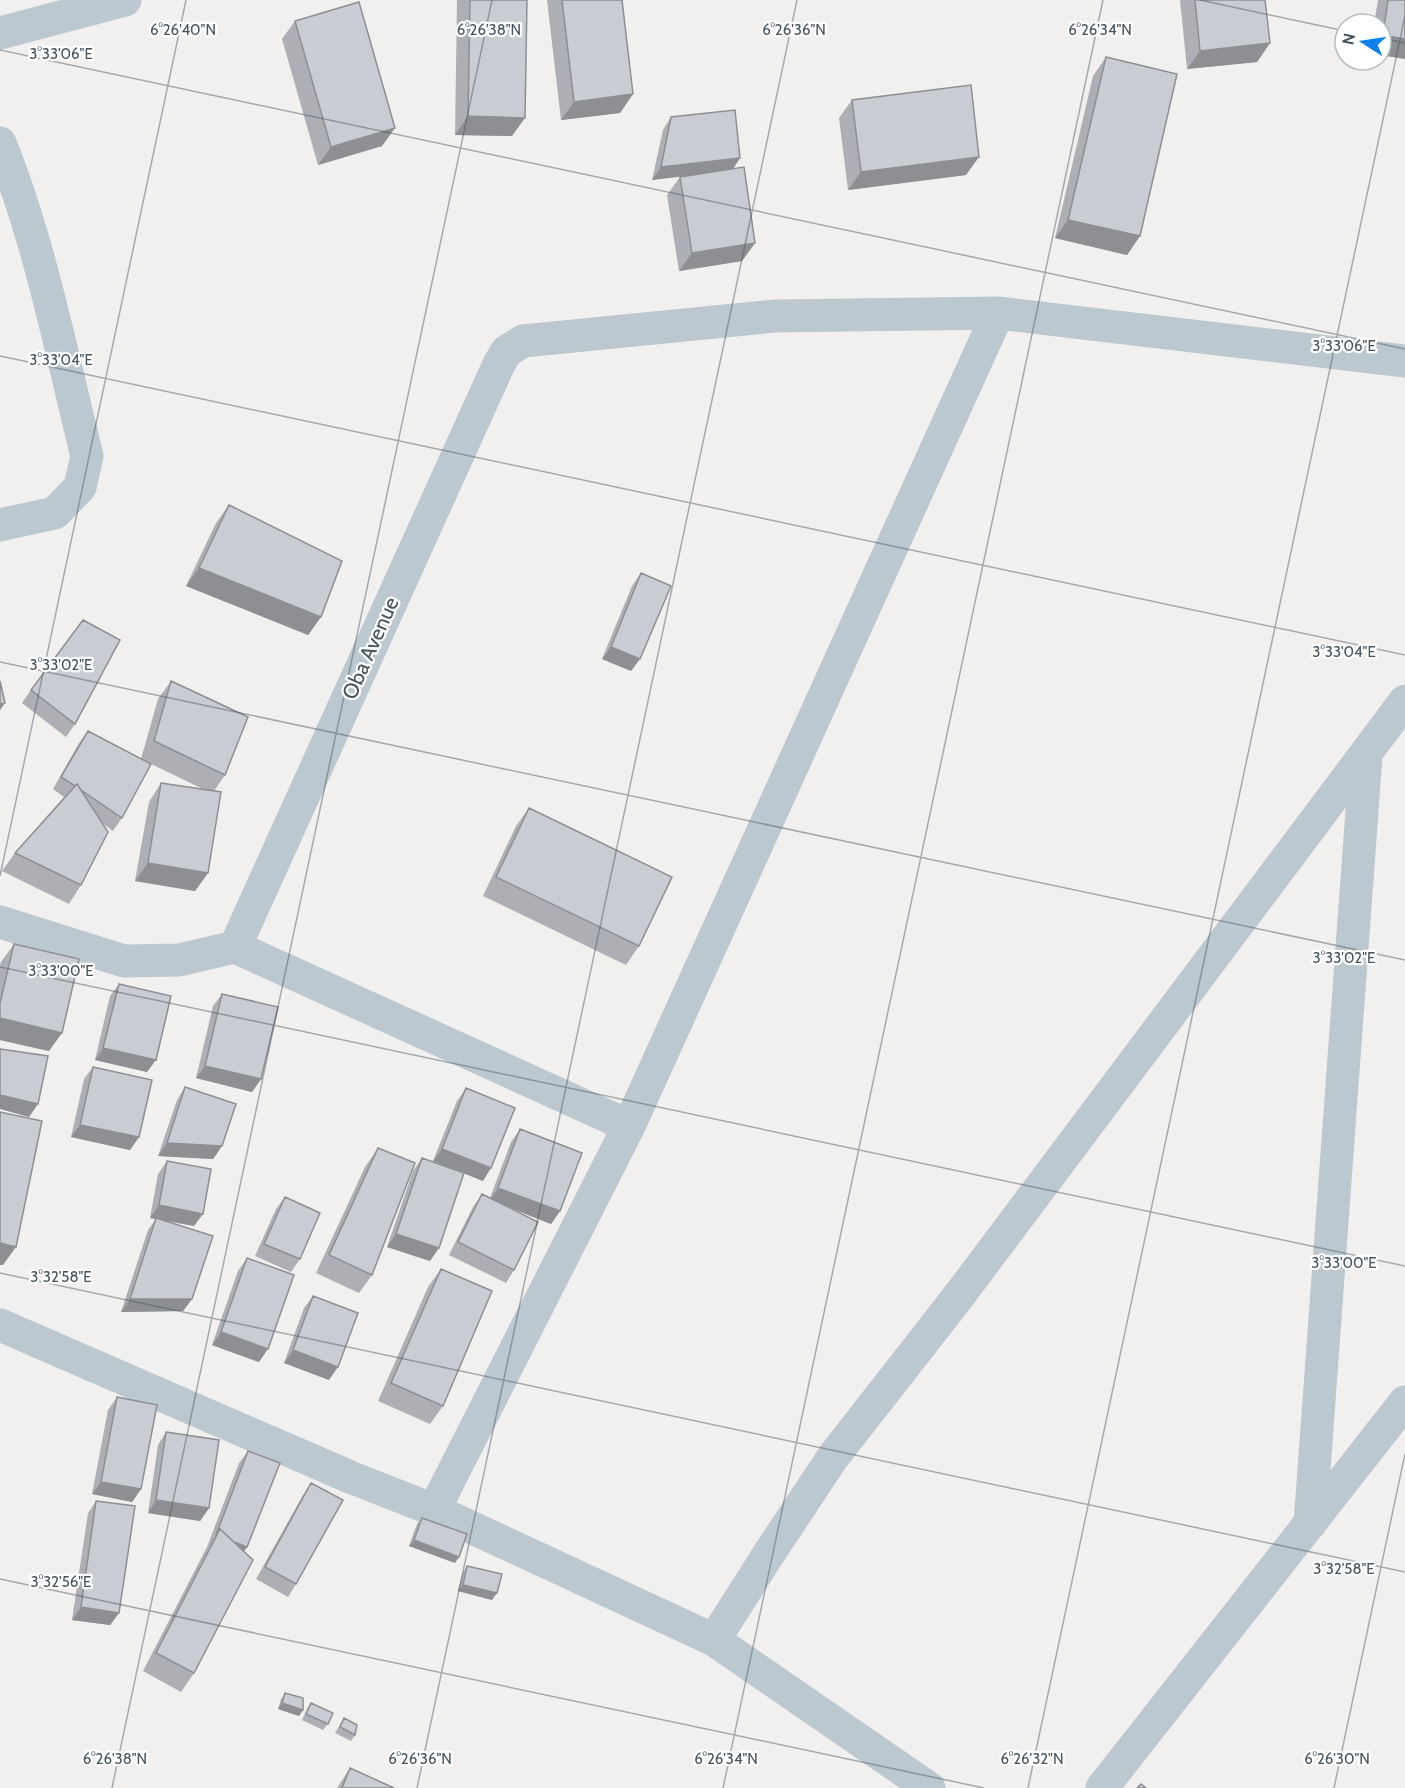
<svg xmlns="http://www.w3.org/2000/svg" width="1405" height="1788" viewBox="0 0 1405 1788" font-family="Cabin,sans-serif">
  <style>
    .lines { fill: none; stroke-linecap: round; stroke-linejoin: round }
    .minor { stroke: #bcc8cf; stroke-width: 33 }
    .wall { fill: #adafb5 }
    .shaded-wall { fill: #8d8f93 }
    .building { fill: #c9ccd2; stroke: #8d8f93; stroke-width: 1.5 }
    .ticks { fill: none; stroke: #46545e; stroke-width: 1.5; stroke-opacity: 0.45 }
    .labels { text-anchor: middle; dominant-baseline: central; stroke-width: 4.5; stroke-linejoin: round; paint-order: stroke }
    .street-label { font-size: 21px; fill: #46545e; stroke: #fff }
    .ticks-label { font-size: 15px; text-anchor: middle; fill: #46545e; stroke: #fff; stroke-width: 4.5; stroke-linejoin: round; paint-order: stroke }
  </style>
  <rect width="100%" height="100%" fill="#f2efef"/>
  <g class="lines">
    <!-- minor -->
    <path class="minor" d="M0,33L125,0
      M0,143C40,243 61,351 87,456L80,487L55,513L0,525
      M0,922L124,961L179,960L235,947L629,1126L998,313L1405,361
      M235,947L499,364L507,351L523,341L775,316L998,313
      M0,1325L350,1477L434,1510L714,1640
      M434,1510L629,1126
      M1310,1524L1366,756
      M929,1788L714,1640L768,1555L833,1457L958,1297L1405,701
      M1102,1788L1405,1402"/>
  </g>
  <!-- wall -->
  <path class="wall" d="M457,0H527L512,136L455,135Z
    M547,0H622L633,94L620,113L561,120Z
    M1180,0H1265L1270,43L1257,62L1187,69Z
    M1378,0H1405V59L1381,55V24H1374Z
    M295,21L382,146L318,165L282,39Z
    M1106,57L1140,236L1127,255L1055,238L1093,76Z
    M852,100L966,175L848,190L839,118Z
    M671,117L740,158L733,169L755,243L742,261L679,271L667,195L680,177L701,174L652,180L663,130Z
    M229,505L321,617L308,635L186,586L216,523Z
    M641,573L631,671L602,659L632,586Z
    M171,681L225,775L214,791L208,873L195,891L135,881L149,802L161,783L205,790L149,763L122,818L113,831L102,823L81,885L69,904L2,871L15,853L64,797L53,789L79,743L88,731L141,759L158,699Z
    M31,690L75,724L66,737L22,703Z
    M529,808L639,946L626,965L483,896L516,826Z
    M14,944L49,1051L0,1040V965L1,962Z
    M119,984L147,1072L95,1060L110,996Z
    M222,994L261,1079L252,1092L196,1078L213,1006Z
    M93,1067L139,1137L130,1150L71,1137L84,1079Z
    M185,1087L222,1146L213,1159L158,1156L177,1100Z
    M466,1088L483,1181L464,1173L430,1261L387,1247L413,1171L422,1158L451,1168L433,1161L457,1101Z
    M520,1129L560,1211L551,1224L510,1208L514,1270L506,1283L449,1255L473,1207L482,1194L490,1198L511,1142Z
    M378,1148L372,1275L359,1293L316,1273L365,1167Z
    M167,1161L194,1226L164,1220L192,1299L183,1311L121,1312L148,1230L156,1219L150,1218L158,1174Z
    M285,1197L300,1259L291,1272L255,1256L276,1209Z
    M247,1258L259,1362L212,1345L238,1271Z
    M441,1269L443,1406L430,1424L378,1401L428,1287Z
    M313,1296L329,1380L284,1363L304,1308Z
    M117,1397L141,1489L132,1502L92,1494L108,1410Z
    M166,1432L209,1508L200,1521L148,1513L158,1445Z
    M248,1451L244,1551L194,1673L181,1692L143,1671L207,1547L239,1463Z
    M311,1483L296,1584L288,1597L256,1579L303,1495Z
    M96,1501L119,1613L110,1625L72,1620L88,1513Z
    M422,1518L455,1563L409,1546L417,1524Z
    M467,1566L492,1600L458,1591L463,1572Z
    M285,1693L303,1710L299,1716L278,1709L281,1699Z
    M311,1703L328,1724L323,1730L302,1720L307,1709Z
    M344,1718L355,1735L351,1741L335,1733Z
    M350,1768L394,1788H337Z"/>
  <!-- shaded-wall -->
  <path class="shaded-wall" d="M1383,35L1405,39V59L1381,55V38Z
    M1270,43L1257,62L1187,69L1200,51Z
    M633,94L620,113L561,120L574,102Z
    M468,116L525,118L512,136L455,135Z
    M395,128L382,146L318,165L331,147Z
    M979,157L966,175L848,190L861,172Z
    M740,158L732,170L652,180L661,167Z
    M1068,220L1140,236L1127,255L1055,238Z
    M755,243L742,261L679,271L692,253Z
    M199,568L321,617L308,635L186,586Z
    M611,647L640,659L631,671L602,659Z
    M5,703L0,710V704Z
    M148,863L208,873L195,891L135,881Z
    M0,1018L62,1033L49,1051L0,1040Z
    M103,1048L156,1060L147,1072L95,1060Z
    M205,1066L261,1079L252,1092L196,1078Z
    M0,1095L38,1104L29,1117L0,1109Z
    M80,1125L139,1137L130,1150L71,1137Z
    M167,1143L222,1146L213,1159L158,1156Z
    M442,1149L491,1168L483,1181L433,1161Z
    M498,1188L560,1211L551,1224L490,1200Z
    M159,1205L203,1214L194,1226L150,1218Z
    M396,1234L439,1248L430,1261L387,1247Z
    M0,1243L16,1247L3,1265H0Z
    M130,1299H192L183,1311L121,1312Z
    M221,1332L268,1349L259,1362L212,1345Z
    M293,1350L338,1367L329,1380L284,1363Z
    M101,1482L141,1489L132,1502L92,1494Z
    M156,1500L209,1508L200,1521L148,1513Z
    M217,1535L247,1547L238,1560Z
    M414,1540L459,1557L455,1563L409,1546Z
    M463,1585L497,1593L492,1600L458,1591Z
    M81,1607L119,1613L110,1625L72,1620Z
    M282,1703L303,1710L299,1716L278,1709Z"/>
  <!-- building -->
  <path class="building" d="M470,0H527L525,118L468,116Z
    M562,0H622L633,94L574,102Z
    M1195,0H1265L1270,43L1200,51Z
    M1388,0H1405V39L1383,35Z
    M359,2L395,128L331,147L295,21Z
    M1106,57L1177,74L1140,236L1068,220Z
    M971,85L979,157L861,172L852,100Z
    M735,110L740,158L661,167L671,117Z
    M744,167L755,243L692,253L680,177Z
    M229,505L342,561L321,617L199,568Z
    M641,573L671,586L640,659L611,647Z
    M83,620L120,640L75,724L31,690Z
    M0,681L5,703L0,704Z
    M171,681L248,717L225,775L154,741Z
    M88,731L151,764L122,818L81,790L77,784L75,786L61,777Z
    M161,783L221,792L208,873L148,863Z
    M77,784L108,832L81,885L15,853Z
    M529,808L672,877L639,946L496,877Z
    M14,944L79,959L62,1033L0,1018V1003Z
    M119,984L171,996L156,1060L103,1048Z
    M222,994L278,1007L261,1079L205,1066Z
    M0,1049L48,1056L38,1104L0,1095Z
    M93,1067L152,1080L139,1137L80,1125Z
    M185,1087L236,1104L222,1146L167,1143Z
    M466,1088L515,1108L491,1168L442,1149Z
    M0,1112L42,1121L16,1247L0,1243Z
    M520,1129L582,1153L560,1211L498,1188Z
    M378,1148L415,1163L372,1275L329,1255Z
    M422,1158L464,1173L439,1248L396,1234Z
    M167,1161L211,1169L203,1214L159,1205Z
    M482,1194L538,1222L514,1270L458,1242Z
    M285,1197L320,1213L300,1259L264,1244Z
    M156,1218L213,1236L192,1299H130Z
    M247,1258L294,1275L268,1349L221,1332Z
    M441,1269L492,1291L443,1406L391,1383Z
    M313,1296L358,1313L338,1367L293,1350Z
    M117,1397L157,1405L141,1489L101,1482Z
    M166,1432L219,1440L209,1508L156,1500Z
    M248,1451L280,1463L247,1547L234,1542L220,1529L216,1535Z
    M311,1483L343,1500L296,1584L265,1567Z
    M96,1501L135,1506L119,1613L81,1607Z
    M422,1518L467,1534L459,1557L414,1540Z
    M220,1529L253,1560L194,1673L156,1653Z
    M467,1566L502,1574L497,1593L463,1585Z
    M285,1693L303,1698V1710L282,1703Z
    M311,1703L333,1713L328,1724L306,1714Z
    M344,1718L357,1725L355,1735L340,1727Z
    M350,1768L394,1788H342Z
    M1141,1784L1146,1788H1137Z"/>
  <!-- ticks -->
  <path class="ticks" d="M1200,0L1345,31M1381,38L1405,43M0,50L1405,349M0,356L1405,655M0,662L1405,960M0,876L186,0M0,967L1405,1266M0,1273L1405,1572M0,1579L984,1788M112,1788L492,0M417,1788L797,0M723,1788L1103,0M1028,1788L1405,16M1334,1788L1405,1454"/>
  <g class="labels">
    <!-- street labels -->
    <g class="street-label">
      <text transform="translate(370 648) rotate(-66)">Oba Avenue</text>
    </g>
  </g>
  <g class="ticks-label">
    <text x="183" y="35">6°26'40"N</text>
    <text x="489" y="35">6°26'38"N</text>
    <text x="794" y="35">6°26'36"N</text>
    <text x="1100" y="35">6°26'34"N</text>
    <text x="61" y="59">3°33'06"E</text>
    <text x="1344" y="351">3°33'06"E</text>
    <text x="61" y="365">3°33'04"E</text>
    <text x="1344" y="657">3°33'04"E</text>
    <text x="61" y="670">3°33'02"E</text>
    <text x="1344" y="963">3°33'02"E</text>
    <text x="61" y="976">3°33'00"E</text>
    <text x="1344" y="1268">3°33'00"E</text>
    <text x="61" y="1282">3°32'58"E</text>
    <text x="1344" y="1574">3°32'58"E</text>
    <text x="61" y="1587">3°32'56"E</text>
    <text x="115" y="1764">6°26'38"N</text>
    <text x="420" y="1764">6°26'36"N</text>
    <text x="726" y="1764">6°26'34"N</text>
    <text x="1032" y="1764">6°26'32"N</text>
    <text x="1337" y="1764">6°26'30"N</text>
  </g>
  <!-- north arrow -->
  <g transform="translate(1363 42) rotate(282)"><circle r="28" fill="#ffffff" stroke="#b5bbbf" stroke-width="1.5"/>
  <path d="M0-4.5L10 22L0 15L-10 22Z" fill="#0e81ed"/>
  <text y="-9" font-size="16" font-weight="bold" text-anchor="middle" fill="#46545e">N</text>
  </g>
</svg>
